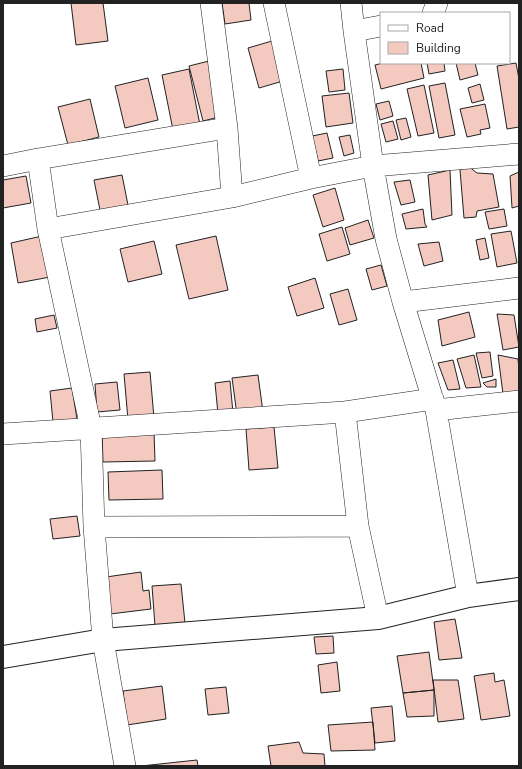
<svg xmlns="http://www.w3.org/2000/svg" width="522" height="769" viewBox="0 0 522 769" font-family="'Nunito Sans',sans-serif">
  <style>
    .building { fill: #f3c9c0; stroke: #222 }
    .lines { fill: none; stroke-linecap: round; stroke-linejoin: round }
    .minor-casing { stroke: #222; stroke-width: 22 }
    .secondary-casing { stroke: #222; stroke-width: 24 }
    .minor { stroke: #fff; stroke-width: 21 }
    .secondary { stroke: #fff; stroke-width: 22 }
  </style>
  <rect width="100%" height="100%" fill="#fff"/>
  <!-- building -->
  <path class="building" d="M71,3H103L108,41L76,45Z
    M222,3H249L251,20L225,24Z
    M272,41L283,81L259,88L248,48Z
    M209,61L223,116L203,121L189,66Z
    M383,63H421L424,78L381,89L375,65Z
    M427,63H444L445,71L429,74Z
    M456,63H475L478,75L460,80Z
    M516,63L519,79V127L507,129L497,66Z
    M189,69L200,125L173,130L162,75Z
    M343,69L345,90L329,92L326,71Z
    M148,78L158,120L125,128L115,86Z
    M445,83L455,135L439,138L429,86Z
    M480,84L484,100L472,103L468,88Z
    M424,85L434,133L418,136L407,89Z
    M349,93L353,123L326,127L322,96Z
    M90,99L99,137L68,145L58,107Z
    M389,101L393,116L380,120L376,104Z
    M485,104L490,128L480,130L481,134L467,137L460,109Z
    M406,118L411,137L401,140L396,120Z
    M393,121L398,139L386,142L381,124Z
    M327,133L333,158L318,161L312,136Z
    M350,135L354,153L344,156L339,137Z
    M468,166L477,173L493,174L499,207L477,211L476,217L464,218L460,170Z
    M450,170L452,215L432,220L428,175Z
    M519,172V206L512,208L510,176Z
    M122,175L129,210L101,215L94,180Z
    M26,176L31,203L3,208V180Z
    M410,180L415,202L401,205L394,182Z
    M335,188L344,220L323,227L313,195Z
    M423,209L425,224L427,227L406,229L402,214Z
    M504,209L507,226L489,229L485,212Z
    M368,220L374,238L350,245L345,228Z
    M342,227L350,254L327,261L319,234Z
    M511,231L517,263L497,267L491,234Z
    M42,236L50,277L18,283L11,243Z
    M216,236L228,290L189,299L176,245Z
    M485,238L489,258L480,260L476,240Z
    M154,241L162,274L128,282L120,249Z
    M439,242L443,261L424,266L418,244Z
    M381,265L387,286L372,290L366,269Z
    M315,278L324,308L297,316L288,287Z
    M348,289L357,320L339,325L330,294Z
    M469,312L475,337L442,346L438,320Z
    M497,314L514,315L519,347L503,350Z
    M54,315L57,328L37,332L35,319Z
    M490,352L493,376L482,378L476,353Z
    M474,355L481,387L466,388L457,359Z
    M498,355L518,359L519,369V393L503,394Z
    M453,360L460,389L448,390L438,363Z
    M150,372L154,418L128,420L124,374Z
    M258,375L263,412L237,415L232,378Z
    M496,379V387H487L483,383Z
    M230,381L233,413L218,414L215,383Z
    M117,382L120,410L97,412L95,384Z
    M72,388L77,419L53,422L50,391Z
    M274,427L278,468L249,470L246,429Z
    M154,432L155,461L103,462L102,433Z
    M162,470L163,499L109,500L108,472Z
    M77,516L80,536L53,539L50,519Z
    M141,572L143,591L149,590L151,609L110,614L106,577Z
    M181,584L185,623L155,626L152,586Z
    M455,619L462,658L439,660L434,622Z
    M333,636L334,653L316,654L314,637Z
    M429,652L434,690L403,693L397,656Z
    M337,662L340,691L321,693L318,665Z
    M494,673L495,682L504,680L510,716L481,720L474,676Z
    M433,680H458L464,719L438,722Z
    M162,686L166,719L127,725L123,691Z
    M226,687L229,713L208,715L205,689Z
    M434,690V716L407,717L403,693Z
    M392,706L395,741L375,743L371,708Z
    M373,722L375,750L331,751L328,725Z
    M299,742L303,753L324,754L325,766H271L268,746Z
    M197,760L198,766H141Z"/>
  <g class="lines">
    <!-- minor casing -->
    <g class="minor-casing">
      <path id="minor" d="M211,3L227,128
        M274,3L311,178
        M351,3L354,31L373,166L386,239L403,302L436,410L468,596
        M433,13L437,3
        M354,31L381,26
        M38,159L48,229L91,428L94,527L103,640L125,766
        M3,166L38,159L227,128L232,197
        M48,229L232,197L311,178L373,166L519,154
        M403,302L519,288
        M436,410L519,401
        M345,412L358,526L378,618
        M3,434L345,412L433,399
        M94,527L358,526"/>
    </g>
    <!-- secondary casing -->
    <g class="secondary-casing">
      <path id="secondary" d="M3,657L103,640L378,618L468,596L519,589"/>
    </g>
    <!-- minor -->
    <use href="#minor" class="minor"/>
    <!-- secondary -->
    <use href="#secondary" class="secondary"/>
  </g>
  <!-- border -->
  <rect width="522" height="769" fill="none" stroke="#222222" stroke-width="8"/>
  <!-- legend -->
  <rect x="380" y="12" width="130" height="52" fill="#ffffff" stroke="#a7a7a7"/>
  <rect x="388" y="25" width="20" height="6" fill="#ffffff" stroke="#a7a7a7"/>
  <text x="416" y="32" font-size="12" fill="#222222">Road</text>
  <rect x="388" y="42" width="20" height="12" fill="#f3c9c0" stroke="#a7a7a7"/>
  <text x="416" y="52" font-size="12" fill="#222222">Building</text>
</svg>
